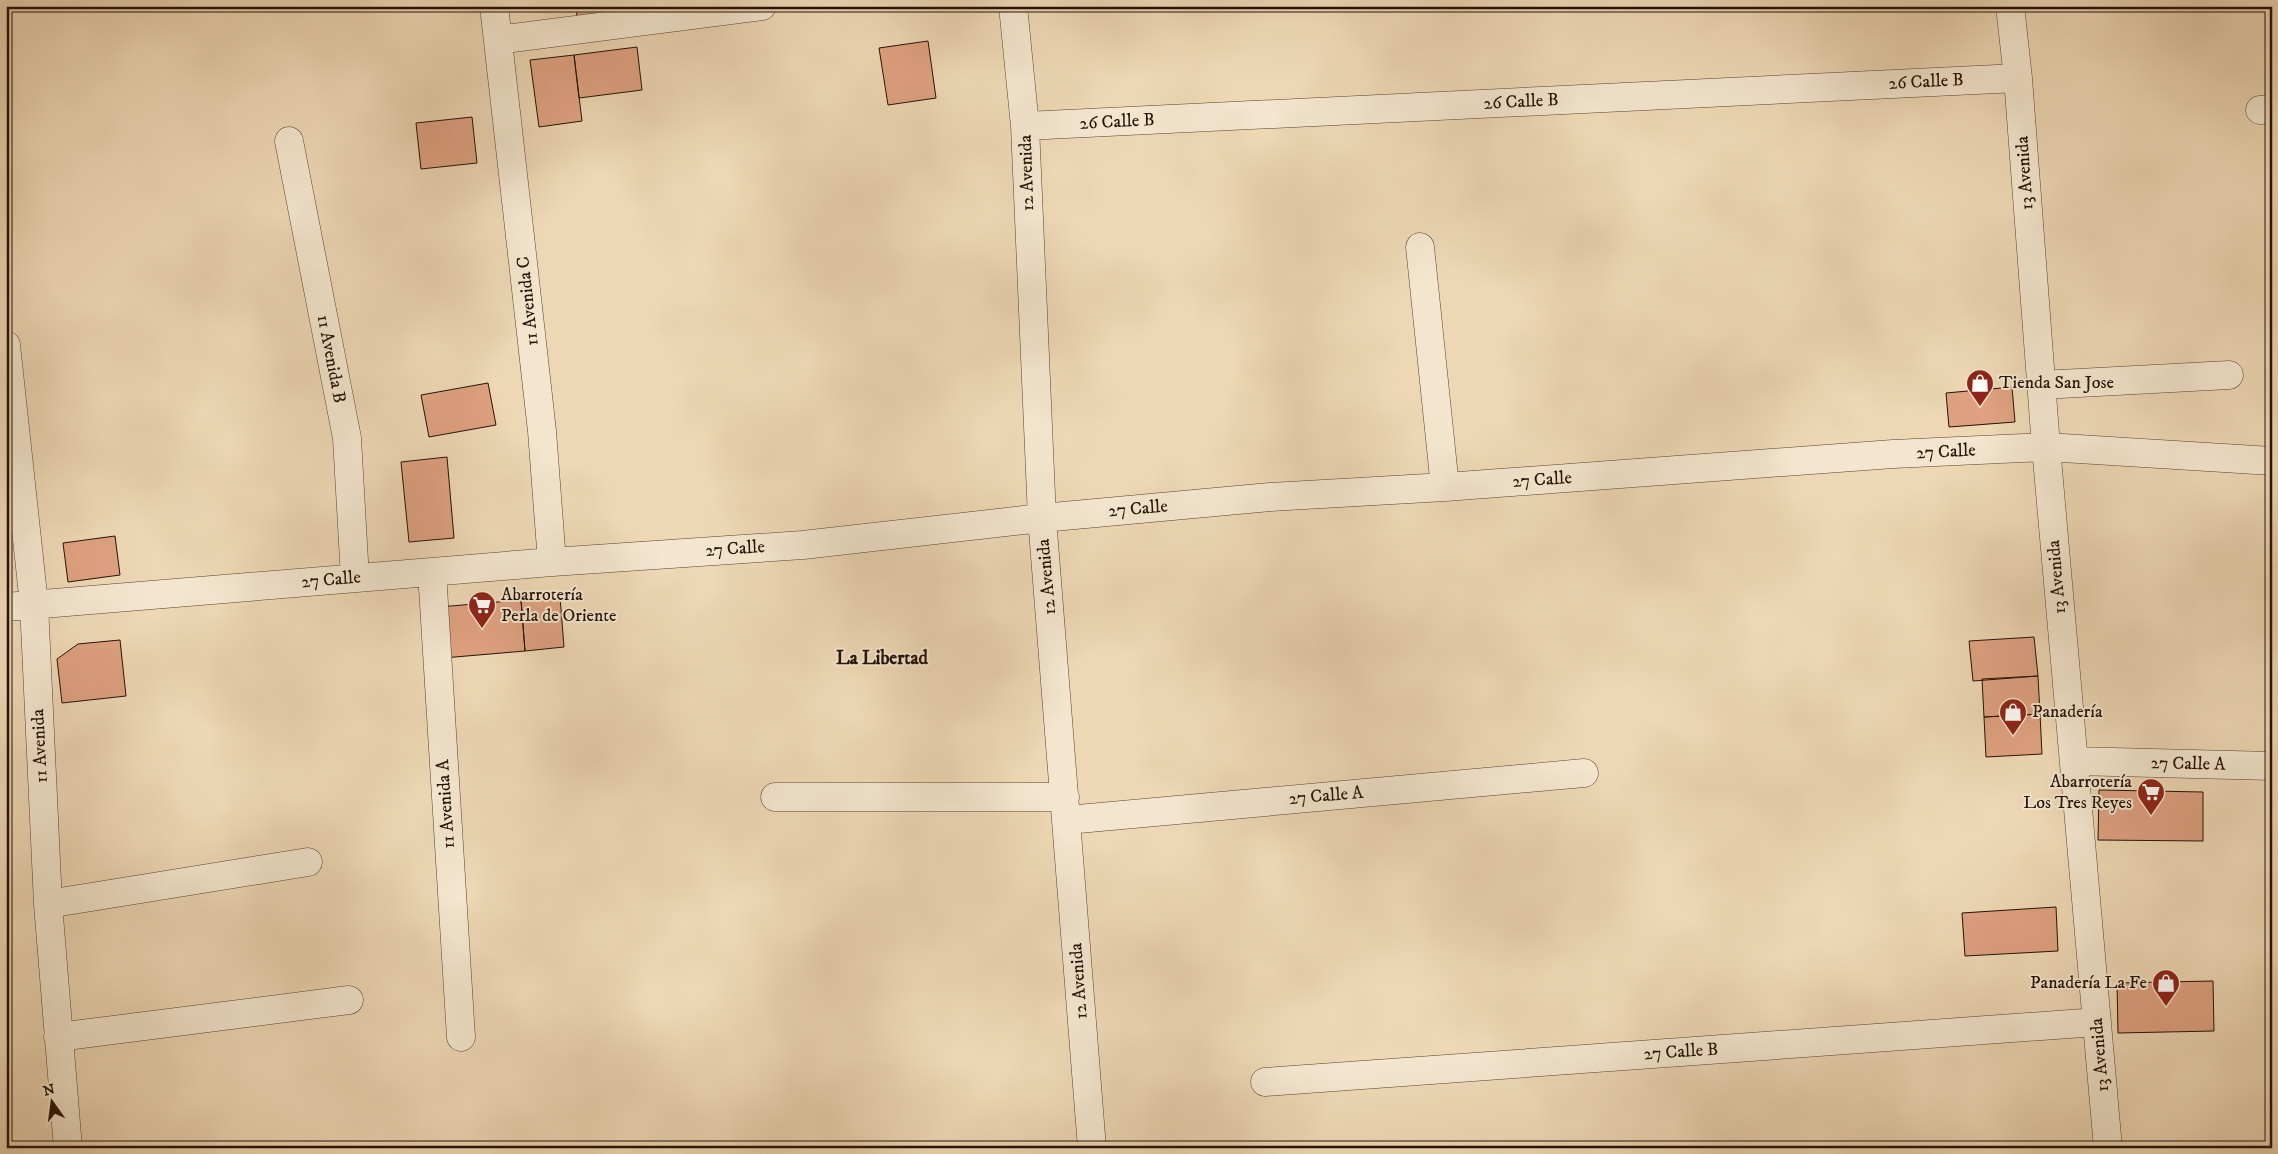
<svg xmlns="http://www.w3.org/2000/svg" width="2278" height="1154" viewBox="0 0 2278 1154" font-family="'IM FELL DW Pica',serif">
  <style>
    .building { fill: #dfa181; stroke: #251107 }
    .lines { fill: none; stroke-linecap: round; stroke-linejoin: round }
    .minor-casing { stroke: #574232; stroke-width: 29 }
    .minor { stroke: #f3e5ce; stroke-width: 28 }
    .labels { text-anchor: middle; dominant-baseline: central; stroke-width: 4; stroke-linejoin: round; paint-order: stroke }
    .street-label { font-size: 18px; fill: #251107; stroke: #f3e5ce }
    .poi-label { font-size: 18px; fill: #251107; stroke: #f3e5ce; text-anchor: start }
    .neighbourhood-label { font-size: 19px; font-weight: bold; fill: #251107; stroke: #f3e5ce }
  </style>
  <rect width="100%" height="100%" fill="#edd7b4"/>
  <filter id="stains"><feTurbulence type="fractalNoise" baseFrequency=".004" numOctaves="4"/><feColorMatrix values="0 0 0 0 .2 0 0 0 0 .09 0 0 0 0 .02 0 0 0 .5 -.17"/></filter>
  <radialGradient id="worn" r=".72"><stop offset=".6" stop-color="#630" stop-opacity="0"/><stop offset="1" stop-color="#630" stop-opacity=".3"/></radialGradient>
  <!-- building -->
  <path class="building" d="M576,6H616L617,13L577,18Z
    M928,41L936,98L888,105L879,48Z
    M637,47L642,90L579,98L574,55Z
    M574,55L582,121L539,127L530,60Z
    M472,117L477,163L421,169L416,123Z
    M488,383L496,425L429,437L421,395Z
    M2012,387L2015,422L1949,427L1946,393Z
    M447,457L454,538L409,542L401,462Z
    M115,536L120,575L68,582L63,543Z
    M560,597L564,647L525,651L521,600Z
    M521,600L525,651L443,658L439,607Z
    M2034,637L2038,676L1973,681L1969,641Z
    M120,640L126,696L62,703L57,659L78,644Z
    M2038,676L2040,714L1984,717L1982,679Z
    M2040,714L2042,754L1986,757L1984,717Z
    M2099,790L2203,792V841L2098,840Z
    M2056,907L2058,951L1965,956L1962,913Z
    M2213,981L2214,1031L2118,1033L2117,983Z"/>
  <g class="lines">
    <!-- minor casing -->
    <g class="minor-casing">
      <path id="minor" d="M494,6L542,431L552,562
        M1013,6L1025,126L1042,518L1092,1148
        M2010,6L2018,78L2046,447L2108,1148
        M498,40L762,6
        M2260,110L2272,109
        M1025,126L2018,78
        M289,141L347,438L355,578
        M1420,247L1445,487
        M6,345L34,604L48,904L68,1148
        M2041,385L2229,375
        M432,572L461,1037
        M6,607L552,562L803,545L1042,518L1270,497L1445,487L1893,454L2046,447L2272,461
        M2074,761L2272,766
        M775,797H1065
        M1067,820L1584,773
        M48,904L308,862
        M58,1037L349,1000
        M1265,1082L2097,1022"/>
    </g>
    <!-- minor -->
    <use href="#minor" class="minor"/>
  </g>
  <!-- icons -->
  <defs>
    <g id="shop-pin" transform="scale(1.4375)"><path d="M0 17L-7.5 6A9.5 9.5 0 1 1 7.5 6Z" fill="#8f2418" stroke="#f3e5ce"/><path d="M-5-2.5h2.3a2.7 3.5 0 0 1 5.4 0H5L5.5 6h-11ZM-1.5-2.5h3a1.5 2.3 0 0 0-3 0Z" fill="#fff"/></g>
    <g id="supermarket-pin" transform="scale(1.4375)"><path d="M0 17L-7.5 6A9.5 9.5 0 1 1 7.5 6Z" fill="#8f2418" stroke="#f3e5ce"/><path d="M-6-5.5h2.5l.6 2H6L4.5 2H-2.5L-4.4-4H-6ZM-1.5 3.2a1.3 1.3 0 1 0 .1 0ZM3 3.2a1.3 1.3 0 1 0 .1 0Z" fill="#fff"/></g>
  </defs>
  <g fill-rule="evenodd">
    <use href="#shop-pin" x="1980" y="383"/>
    <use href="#supermarket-pin" x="482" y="605"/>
    <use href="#shop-pin" x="2013" y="712"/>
    <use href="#supermarket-pin" x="2151" y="792"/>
    <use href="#shop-pin" x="2166" y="983"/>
  </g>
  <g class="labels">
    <!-- street labels -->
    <g class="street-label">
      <text transform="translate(1926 82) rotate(-3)">26 Calle B</text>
      <text transform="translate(1521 102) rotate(-3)">26 Calle B</text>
      <text transform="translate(1117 122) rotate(-3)">26 Calle B</text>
      <text transform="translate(1027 173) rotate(-92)">12 Avenida</text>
      <text transform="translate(2025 173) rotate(-94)">13 Avenida</text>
      <text transform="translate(528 301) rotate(-96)">11 Avenida C</text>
      <text transform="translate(331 359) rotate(79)">11 Avenida B</text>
      <text transform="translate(1946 452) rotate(-3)">27 Calle</text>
      <text transform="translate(1542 480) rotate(-4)">27 Calle</text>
      <text transform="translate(1138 509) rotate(-5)">27 Calle</text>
      <text transform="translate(735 549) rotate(-4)">27 Calle</text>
      <text transform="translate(1047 577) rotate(-95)">12 Avenida</text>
      <text transform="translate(2057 577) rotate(-95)">13 Avenida</text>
      <text transform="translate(331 580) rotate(-5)">27 Calle</text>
      <text transform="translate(40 746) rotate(-93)">11 Avenida</text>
      <text transform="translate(2188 764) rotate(1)">27 Calle A</text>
      <text transform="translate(1326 796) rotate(-5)">27 Calle A</text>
      <text transform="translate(446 804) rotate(-94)">11 Avenida A</text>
      <text transform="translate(1079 981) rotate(-94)">12 Avenida</text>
      <text transform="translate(1681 1052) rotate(-4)">27 Calle B</text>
      <text transform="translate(2100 1055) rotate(-95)">13 Avenida</text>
    </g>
    <!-- poi labels -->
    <g class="poi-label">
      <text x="1999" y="383">Tienda San Jose</text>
      <text x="501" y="595">Abarrotería<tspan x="501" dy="21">Perla de Oriente</tspan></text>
      <text x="2032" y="712">Panadería</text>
      <text x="2132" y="782" text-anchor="end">Abarrotería<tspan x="2132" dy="21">Los Tres Reyes</tspan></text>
      <text x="2147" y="983" text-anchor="end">Panadería La Fe</text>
    </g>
    <!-- neighbourhood labels -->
    <g class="neighbourhood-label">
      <text x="882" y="658">La Libertad</text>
    </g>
  </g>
  <!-- margin -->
  <rect width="2278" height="1154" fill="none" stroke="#edd7b4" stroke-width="25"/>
  <rect x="8" y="8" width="2263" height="1139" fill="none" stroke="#251107" stroke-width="2.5"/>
  <rect x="12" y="12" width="2253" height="1129" fill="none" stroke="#251107"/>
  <!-- north arrow -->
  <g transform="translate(52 1102) rotate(346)" stroke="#f3e5ce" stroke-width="4" paint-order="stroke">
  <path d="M0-4L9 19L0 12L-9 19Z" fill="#251107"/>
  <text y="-8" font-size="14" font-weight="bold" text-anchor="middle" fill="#251107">N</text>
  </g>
  <rect width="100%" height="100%" filter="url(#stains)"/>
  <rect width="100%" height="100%" fill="url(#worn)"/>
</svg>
